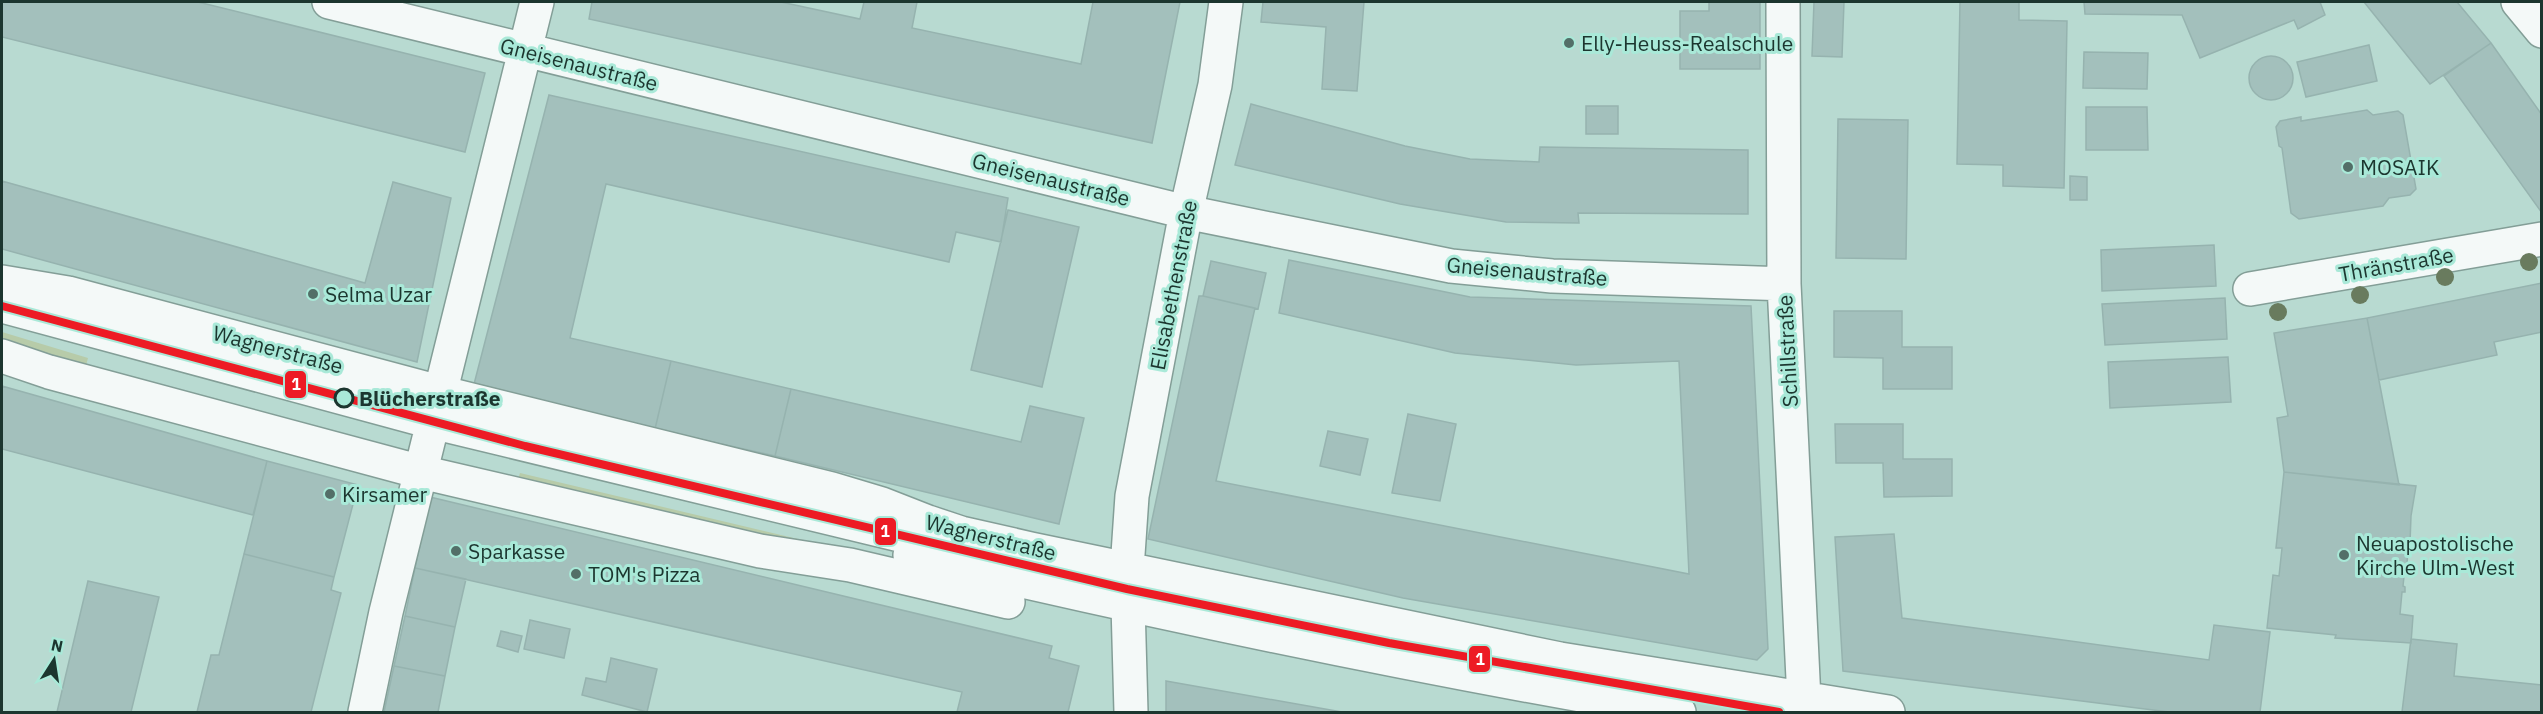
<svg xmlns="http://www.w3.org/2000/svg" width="2543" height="714" viewBox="0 0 2543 714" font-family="'IBM Plex Sans',sans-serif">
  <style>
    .green { fill: #b7cba9 }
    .building { fill: #a3c0bc; stroke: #96b3af; stroke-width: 1.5 }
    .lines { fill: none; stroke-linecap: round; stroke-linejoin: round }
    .minor-casing { stroke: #839e97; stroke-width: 36 }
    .minor { stroke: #f4f9f8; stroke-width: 33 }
    .tram-1-casing { stroke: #a9e9d8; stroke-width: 12 }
    .tram-1 { stroke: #ed1b24; stroke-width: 8 }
    .tree { fill: #697b5e }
    .poi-dot { fill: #536f68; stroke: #a9e9d8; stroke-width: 2 }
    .stop-dot { fill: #a9e9d8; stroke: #1c362f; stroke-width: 3 }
    .labels { text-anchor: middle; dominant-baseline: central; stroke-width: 6; stroke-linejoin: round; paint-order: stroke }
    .poi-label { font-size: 21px; fill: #1c362f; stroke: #a9e9d8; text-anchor: start }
    .street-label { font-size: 21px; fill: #1c362f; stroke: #a9e9d8 }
    .stop-label { font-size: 21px; font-weight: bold; fill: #1c362f; stroke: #a9e9d8; text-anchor: start }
    .line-badge { stroke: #a9e9d8; stroke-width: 2 }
    .badge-label { font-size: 16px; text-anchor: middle; font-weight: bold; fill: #fff }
  </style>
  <rect width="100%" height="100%" fill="#b8dad1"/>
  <!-- green -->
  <path class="green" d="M2,332L88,358L84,373L2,346Z
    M520,473L823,545L822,549L516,486Z"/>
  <!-- building -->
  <path class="building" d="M2,2H198L485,73L465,152L2,37Z
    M592,2H781L860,19L864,2H917L912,28L1081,64L1093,2H1180L1152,143L589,19Z
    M1263,2H1364L1357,91L1322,89L1326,27L1261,22Z
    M1709,2H1760V69H1680V11H1709Z
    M1814,2H1844L1842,57L1812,56Z
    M1960,2H2019V20L2067,21L2064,188L2003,186V165L1957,164Z
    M2084,2H2320L2325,15L2298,29L2294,20L2200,58L2182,15L2085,14Z
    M2364,2H2457L2491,43L2430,84Z
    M2491,43L2542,115V213L2444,76Z
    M2369,45L2377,81L2306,97L2297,62Z
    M2084,52L2148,53L2147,89L2083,88Z
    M2249 78a22 22 0 1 1 44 0a22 22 0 1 1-44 0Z
    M549,95L1008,198L1001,242L956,232L949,262L606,184L570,338L671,361L655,429L473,388Z
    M1251,104L1405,146L1470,159L1539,162L1540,147L1748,150V214L1578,213L1579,223L1506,222L1400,204L1235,165Z
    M1586,106H1618V134H1586Z
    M2086,107H2147L2148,150H2086Z
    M2367,110L2373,115L2398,111L2403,115L2416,189L2410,195L2389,198L2383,206L2299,219L2291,213L2282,148L2279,146L2276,127L2280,121L2301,117V121Z
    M1838,119L1908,120L1906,259L1836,258Z
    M2070,176L2087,177V200H2070Z
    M2,181L365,283L393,182L451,198L417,362L2,249Z
    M1008,210L1079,227L1042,387L971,370Z
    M2214,245L2216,286L2102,291L2101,250Z
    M1289,260L1470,297L1751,306L1768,649L1757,660L1403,598L1148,539L1199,296H1203L1255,308L1216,481L1689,574L1679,361L1576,365L1455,353L1279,313Z
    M1211,261L1266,273L1258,309L1203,296Z
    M2542,283V332L2494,342L2497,355L2379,380L2367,318Z
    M2225,298L2227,339L2105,345L2102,304Z
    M1834,311H1902V347H1952V389H1883V358L1834,357Z
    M2367,318L2399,485L2284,472L2277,418L2288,416L2274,333Z
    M2228,357L2231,402L2110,408L2108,362Z
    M671,361L791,389L775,456L655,429Z
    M2,386L267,461L253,515L2,449Z
    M791,389L1021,442L1030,406L1084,418L1059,524L775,456Z
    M1408,414L1456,424L1440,501L1392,493Z
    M1835,424H1903V459H1952V496L1884,497L1883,463H1836Z
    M1328,431L1368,439L1360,475L1320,466Z
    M267,461L358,485L334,577L244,554Z
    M2284,472L2416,486L2411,516L2410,543H2408L2407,567H2405L2403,586L2405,587V592H2402L2400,614L2413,616L2411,643L2335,638L2336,635L2267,628L2273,575L2279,576L2282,548H2276Z
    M430,497L1052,646L1049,658L1079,666L1068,712H957L962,692L415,568Z
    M1894,534L1902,618L2209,660L2214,625L2270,632L2260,712H2169L1843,671L1835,537Z
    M244,554L334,577L331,590L341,593L311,712H197L211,655H219Z
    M415,568L466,579L455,627L405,616Z
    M88,581L159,597L131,712H57Z
    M405,616L455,627L445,676L394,666Z
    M530,620L570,629L564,658L524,649Z
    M501,631L522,636L518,652L497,646Z
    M2411,639L2457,644L2454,676L2542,685V712H2402Z
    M611,658L657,669L647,712L582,695L586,678L606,682Z
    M394,666L445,676L438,712H384Z
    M1166,681L1342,712H1166Z"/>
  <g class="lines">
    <!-- minor casing -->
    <g class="minor-casing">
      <path id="minor" d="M329,2L1186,212L1451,266L1552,276L1784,284
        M1783,2L1784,284L1804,700
        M2518,2L2542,31
        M2,282L68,293L439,392L832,489L882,504L928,522L961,533L1031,549L1560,659L1888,712
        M2250,289L2542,239
        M2,306L432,422L941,545
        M2,356L49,372L421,472L760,551L850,565L1008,602
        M910,555C1165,615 1421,669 1679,712
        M365,712L386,612L537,2
        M1131,712L1127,569L1132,496L1186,212L1215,85L1226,2"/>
    </g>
    <!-- minor -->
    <use href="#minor" class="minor"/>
    <!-- tram-1 casing -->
    <g class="tram-1-casing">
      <path id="tram-1" d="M2,306L525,446L1127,589L1389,643L1779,712"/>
    </g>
    <!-- tram-1 -->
    <use href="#tram-1" class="tram-1"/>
  </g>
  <!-- trees -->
  <g class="tree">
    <circle cx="2529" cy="262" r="9"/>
    <circle cx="2445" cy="277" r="9"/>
    <circle cx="2360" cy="295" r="9"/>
    <circle cx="2278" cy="312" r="9"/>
  </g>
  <!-- markers -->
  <g class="poi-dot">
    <circle cx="1569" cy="43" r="6"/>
    <circle cx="2348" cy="167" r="6"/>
    <circle cx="313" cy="294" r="6"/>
    <circle cx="330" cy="494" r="6"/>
    <circle cx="456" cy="551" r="6"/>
    <circle cx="2344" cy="555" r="6"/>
    <circle cx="576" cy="574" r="6"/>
  </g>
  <circle class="stop-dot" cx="344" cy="398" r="9"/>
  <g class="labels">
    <!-- poi labels -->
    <g class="poi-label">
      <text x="1581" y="43">Elly-Heuss-Realschule</text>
      <text x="2360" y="167">MOSAIK</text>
      <text x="325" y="294">Selma Uzar</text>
      <text x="342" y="494">Kirsamer</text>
      <text x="2356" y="543">Neuapostolische<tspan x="2356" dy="24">Kirche Ulm-West</tspan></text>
      <text x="468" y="551">Sparkasse</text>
      <text x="588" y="574">TOM's Pizza</text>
    </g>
    <!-- street labels -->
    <g class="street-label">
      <text transform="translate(579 64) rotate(14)">Gneisenaustraße</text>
      <text transform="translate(1051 179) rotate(14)">Gneisenaustraße</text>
      <text transform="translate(2396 264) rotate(-10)">Thränstraße</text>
      <text transform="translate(1527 271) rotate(5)">Gneisenaustraße</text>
      <text transform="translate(1173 285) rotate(-79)">Elisabethenstraße</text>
      <text transform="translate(278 349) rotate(15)">Wagnerstraße</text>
      <text transform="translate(1787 351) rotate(-93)">Schillstraße</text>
      <text transform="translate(991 537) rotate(14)">Wagnerstraße</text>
    </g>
    <!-- stop labels -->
    <g class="stop-label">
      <text x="359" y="398">Blücherstraße</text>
    </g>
  </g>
  <g class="line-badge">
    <rect x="284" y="370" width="23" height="29" rx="6" fill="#ed1b24"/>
    <rect x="874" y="517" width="23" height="29" rx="6" fill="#ed1b24"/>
    <rect x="1468" y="645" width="23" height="28" rx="6" fill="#ed1b24"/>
  </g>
  <g class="badge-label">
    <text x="296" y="390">1</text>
    <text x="885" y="537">1</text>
    <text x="1480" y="665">1</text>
  </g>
  <!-- border -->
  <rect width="2543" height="714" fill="none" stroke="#1c362f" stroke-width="6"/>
  <!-- north arrow -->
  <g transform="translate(54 660) rotate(12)" stroke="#a9e9d8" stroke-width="4.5" paint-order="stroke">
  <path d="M0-4.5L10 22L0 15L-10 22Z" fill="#1c362f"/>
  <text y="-9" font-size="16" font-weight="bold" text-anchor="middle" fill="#1c362f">N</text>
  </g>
</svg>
